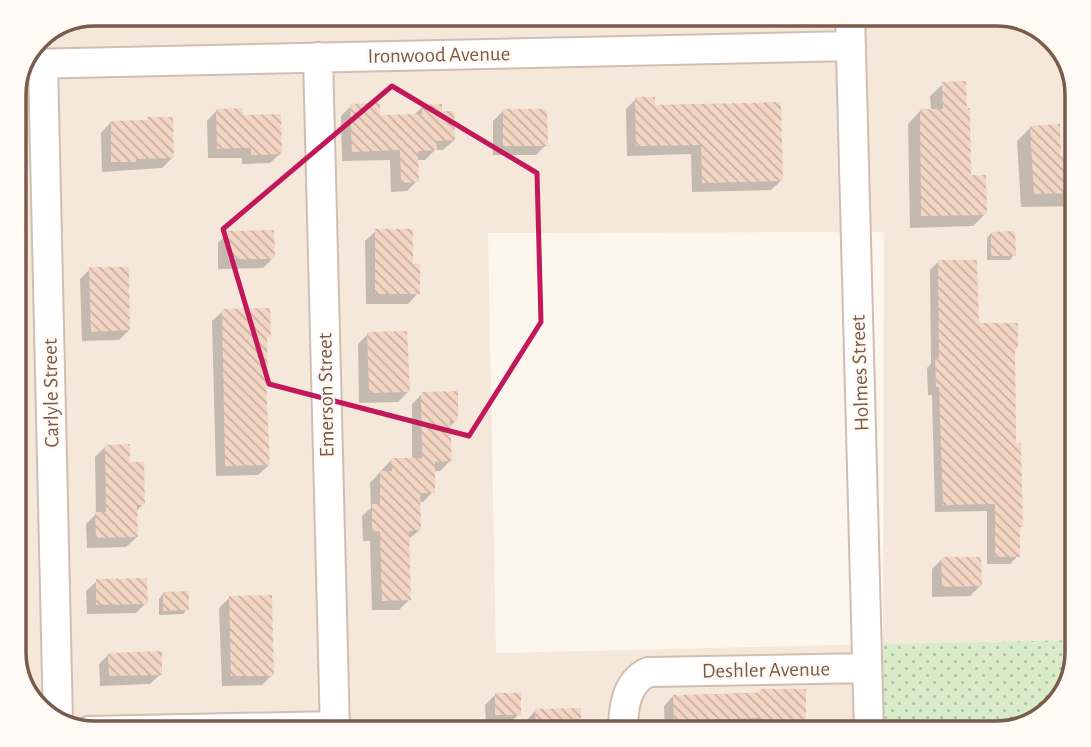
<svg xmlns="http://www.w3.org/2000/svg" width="1091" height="747" viewBox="0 0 1091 747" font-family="'Alegreya Sans',sans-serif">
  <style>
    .residential { fill: #f5e8da; fill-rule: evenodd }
    .grass { fill: url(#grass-dots) }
    .forest { fill: url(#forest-firs) }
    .shadow { fill: #0003 }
    .building { fill: url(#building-back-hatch) }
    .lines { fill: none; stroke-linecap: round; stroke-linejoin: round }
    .street-casing { stroke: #d1beb0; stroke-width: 32 }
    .street { stroke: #fff; stroke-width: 28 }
    .marked { fill: none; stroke: #c2185b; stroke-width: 5; stroke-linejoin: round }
    .labels { text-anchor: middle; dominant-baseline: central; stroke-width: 5; stroke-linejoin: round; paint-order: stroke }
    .street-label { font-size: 21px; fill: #7a5c4d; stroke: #fffaf3 }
    .rim { fill: none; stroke: #7a5c4d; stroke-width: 3.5 }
  </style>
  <defs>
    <pattern id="grass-dots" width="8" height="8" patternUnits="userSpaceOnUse" patternTransform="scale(1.75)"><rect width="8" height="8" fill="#d8ecc9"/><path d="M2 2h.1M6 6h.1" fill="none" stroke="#b4c2a5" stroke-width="1.8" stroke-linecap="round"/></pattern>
    <pattern id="forest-firs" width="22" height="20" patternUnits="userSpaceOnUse" patternTransform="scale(1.75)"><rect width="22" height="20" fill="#d8ecc9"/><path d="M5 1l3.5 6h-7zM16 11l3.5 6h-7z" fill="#b4c2a5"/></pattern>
    <pattern id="building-back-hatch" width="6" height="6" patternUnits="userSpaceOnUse" patternTransform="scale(1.75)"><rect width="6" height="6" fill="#f3d5c3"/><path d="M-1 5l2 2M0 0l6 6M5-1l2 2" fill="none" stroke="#cab0a1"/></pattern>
  </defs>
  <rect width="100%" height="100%" fill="#fdf6ec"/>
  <!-- residential -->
  <path class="residential" d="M96,14H995L1041,28L1077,91V430L1069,640L884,644V733H96L50,719L14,656V91L38,38ZM884,232L883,644L496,653L488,233Z"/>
  <!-- grass -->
  <path class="grass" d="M1077,640V652L1063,697L1032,724L996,733H884L883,644Z"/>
  <!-- forest -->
  <path class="forest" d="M1077,430V640H1069Z"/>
  <!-- shadow -->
  <path class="shadow" d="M321,14H357L321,16Z
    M943,84L969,177L985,214L973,226L910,228L908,124L920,111H931L930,96Z
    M636,99L653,107L782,180L771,190L692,192L691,154L627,156L626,109Z
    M351,106L378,117L413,116L423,106L441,113L454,140L443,150H435L425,160H416L417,181L407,191L391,192L390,160L342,161L341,116Z
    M217,110L241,117L281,153L270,163L242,164V158H208L207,121Z
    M503,111L546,145L536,155H493V121Z
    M148,119L172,158L162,168L102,172L101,133L111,122H145Z
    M1031,127L1059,158L1077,157V206L1021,207L1017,141Z
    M376,231L411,265L418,293L408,304H366L365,241Z
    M228,233L273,258L263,268L218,269V243Z
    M991,233L1014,255L1010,260H987V238Z
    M938,262L977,325L1017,347L1014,350L1015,445L1021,527L1018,529V556L1010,564H987V511L935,512L932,395H928L927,368L931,364L930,270Z
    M90,269L129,330L119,340L82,341L80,279Z
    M223,311L269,336L265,340L264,382L269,465L258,475L216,476L212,321Z
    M368,334L409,391L398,402L359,403L358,344Z
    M422,394L456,420L449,428L450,461L440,471H433V492L423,502H419L420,530L407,540L409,600L399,610H372L370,541H363L362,516L371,508L370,483L392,459H412V404Z
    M105,447L143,504L136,512L137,537L126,547L87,548L86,524L96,514L95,457Z
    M942,559L980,586L970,596L932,597V569Z
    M97,581L146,603L136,613L87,614L86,591Z
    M163,594L187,609L183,614L159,615V599Z
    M229,598L272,675L262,685L222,686L219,608Z
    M109,654L161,674L150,684L100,686L99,664Z
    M804,691V733L751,732V727L702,728V733H665L664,706L673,696Z
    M496,694L519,714L509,724L486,725L485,705Z
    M536,710L580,733H526V721Z"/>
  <!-- building -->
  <path class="building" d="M966,81L967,108H970L971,175H986L987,215L921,216L920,109H943L942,82Z
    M635,97H655V105L781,102L783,181L702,183L701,145L636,146Z
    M380,103V115L422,114V105L442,104V111H454L455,140L436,141L437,150L418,151L419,182L401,183L400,150L352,152L350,104Z
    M243,108V115L281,114L282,154L251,155V148L217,149L216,109Z
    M503,109H547L548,146H503Z
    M147,117H173L174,158L136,159V162H111V121L147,120Z
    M1060,124L1061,156H1077V193L1034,194L1030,126Z
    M375,229H413V264H420V294H375Z
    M274,230L275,259H228L227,231Z
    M1015,231L1016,256H991V232Z
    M938,260H977L979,323H1018V348H1015L1016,443H1021L1023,527H1020V557H995V504L943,505L939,387H936L935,358H939Z
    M89,267H129L130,330L91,332Z
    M270,308L271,337H267L268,381H266L270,465L225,466L222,309Z
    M407,331L410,392L369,393L367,332Z
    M458,391V421H450L452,461L435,462V493H420L421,530L409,531L411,600L382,601L380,531L372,532V504H380V471H392L391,458H422L421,392Z
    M130,444V462H144L145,505H137L138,537L96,538L95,512H106L105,445Z
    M941,557H981L982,586L942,587Z
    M147,578L148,604L96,605V579Z
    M189,591V610L163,611V592Z
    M272,595L274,676H231L229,596Z
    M162,651V675L109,676L108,653Z
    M760,689H806V732H775V722H760V718L702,720V733H674L673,695L760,693Z
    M495,693H521V715H495Z
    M581,708V733H536L535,709Z"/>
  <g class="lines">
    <!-- street casing -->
    <g class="street-casing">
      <path id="street" d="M850,14L869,733
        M318,57L335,733
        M26,64L851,46
        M43,64L58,722
        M89,731L335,726
        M623,733C623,710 625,683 648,672L867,668"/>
    </g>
    <!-- street -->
    <use href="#street" class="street"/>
  </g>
  <!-- marked area -->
  <path class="marked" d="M392,86L537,173L541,322L469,436L269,384L223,229Z"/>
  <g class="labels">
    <!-- street labels -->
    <g class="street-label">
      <text transform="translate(439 55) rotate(-1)">Ironwood Avenue</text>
      <text transform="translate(860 373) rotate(-92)">Holmes Street</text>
      <text transform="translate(51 393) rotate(-91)">Carlyle Street</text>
      <text transform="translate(326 395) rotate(-91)">Emerson Street</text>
      <text transform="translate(766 670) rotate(-1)">Deshler Avenue</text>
    </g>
  </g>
  <!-- crop -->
  <path d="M0 0H1091V747H0ZM95 26H996A69 69 0 0 1 1065 95V652A69 69 0 0 1 996 721H95A69 69 0 0 1 26 652V95A69 69 0 0 1 95 26Z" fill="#fffaf3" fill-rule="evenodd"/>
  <path class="rim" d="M95 26H996A69 69 0 0 1 1065 95V652A69 69 0 0 1 996 721H95A69 69 0 0 1 26 652V95A69 69 0 0 1 95 26Z"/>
</svg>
